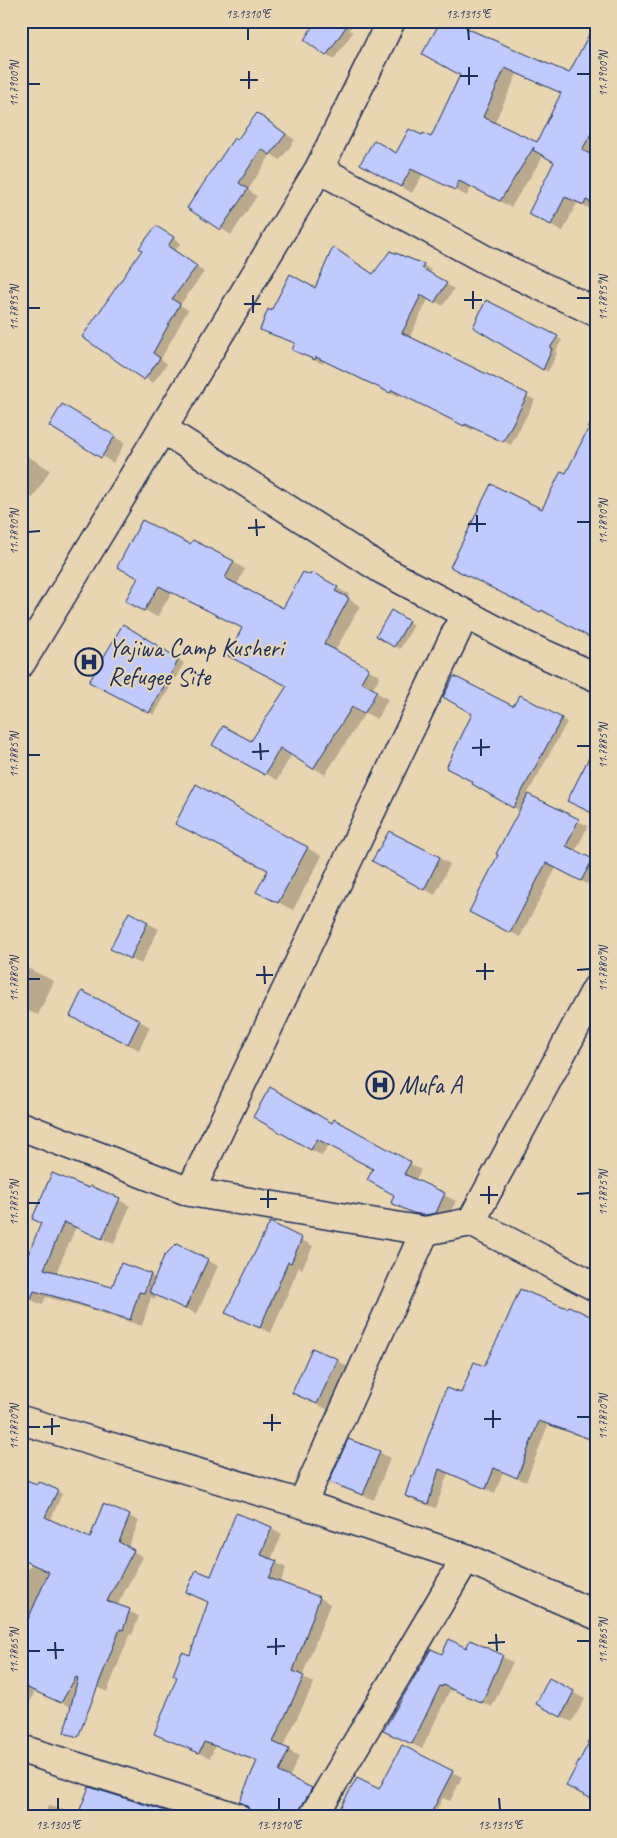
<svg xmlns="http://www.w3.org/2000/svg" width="617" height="1838" viewBox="0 0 617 1838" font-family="Caveat,sans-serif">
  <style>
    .shadow { fill: #0003; fill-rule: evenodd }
    .building { fill: #c0cafc; stroke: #1b2f5e; fill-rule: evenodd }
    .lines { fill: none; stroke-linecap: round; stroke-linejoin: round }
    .minor-casing { stroke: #1b2f5e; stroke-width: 31 }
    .minor { stroke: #e8d5b2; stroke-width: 28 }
    .ticks { fill: none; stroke: #1b2f5e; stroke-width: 2 }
    .labels { text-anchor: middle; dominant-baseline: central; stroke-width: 4; stroke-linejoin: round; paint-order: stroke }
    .poi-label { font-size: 25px; fill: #1b2f5e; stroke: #e8d5b2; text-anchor: start }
    .neatline { fill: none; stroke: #1b2f5e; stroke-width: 2 }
    .ticks-label { font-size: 12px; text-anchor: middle; fill: #1b2f5e }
  </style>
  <rect width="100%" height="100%" fill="#e8d5b2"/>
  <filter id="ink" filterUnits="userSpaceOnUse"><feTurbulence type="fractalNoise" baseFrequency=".02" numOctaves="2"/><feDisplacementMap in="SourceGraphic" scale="10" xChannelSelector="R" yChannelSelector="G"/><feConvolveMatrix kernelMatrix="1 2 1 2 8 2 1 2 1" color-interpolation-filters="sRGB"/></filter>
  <g filter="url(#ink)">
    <!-- shadow -->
    <path class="shadow" d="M21,21H25L21,29Z
      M319,21H355L349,30L353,32L334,59L326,55Z
      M596,22V210L595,211L577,203L563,231L530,214L555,162L544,155L511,207L471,187L467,196L423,174L412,193L362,164L397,154L431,139L461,75L423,53L466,27L570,75ZM517,74L562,93L537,143L494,124Z
      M258,114L295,140L280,160L271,154L248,190L257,196L231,235L189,207Z
      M156,227L181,243L175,251L204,272L180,305L188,310L161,359L167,364L153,383L145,378L143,250Z
      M423,265L431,270L429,274L454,289L443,306L429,298L409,338L535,400L511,445L474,427L472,430L400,393L398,397L324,361L323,364L302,354L296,344L262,329L271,312L316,289Z
      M474,326L557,337L562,340L555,352L557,353L548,372Z
      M63,406L125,443L113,463L51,426Z
      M21,452L50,470L33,498L21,491Z
      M567,474L550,616L461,572L543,510Z
      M191,546L233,562L245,569L237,585L283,609L337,588L349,594L347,598L360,606L335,651L380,676L372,690L388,699L377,719L365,713L325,775L292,754L277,780L214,744L251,743L288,686L244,628L172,592L157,617L127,600Z
      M391,612L414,625L400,649L378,636Z
      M123,626L184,663L154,715L91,681Z
      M520,697L567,722L527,795L588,826L575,852L596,862V877L591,886L556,868L520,937L481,917L520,811L474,784Z
      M286,837L322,856L293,910L272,899Z
      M439,858L450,864L435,895L373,860Z
      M130,914L159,929L141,964L123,955Z
      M21,965L54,981L38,1015L21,1008Z
      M139,1021L150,1027L139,1050L82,1022Z
      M254,1116L333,1125L335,1121L421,1170L415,1181L456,1201L447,1219H425L392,1203L396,1195L375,1169L329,1144L322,1156Z
      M119,1200L130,1206L114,1244L76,1227L56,1273L113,1288L150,1275L156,1278L207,1260L218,1266L197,1314L157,1295L155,1299L151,1297L142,1326L77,1305L46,1297L42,1305L21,1295V1265L25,1266L42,1223Z
      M596,1215V1224L592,1222Z
      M270,1224L313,1246L302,1269L299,1267L271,1333L227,1313Z
      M596,1354V1442L548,1425L526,1482L503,1472L495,1493L448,1473L436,1508L415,1501L406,1496L415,1477L462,1395L485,1368Z
      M337,1360L348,1367L328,1410L293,1392Z
      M379,1452L390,1458L374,1500L342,1488L331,1482Z
      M57,1491L62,1494L51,1519L21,1508Z
      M237,1514L272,1528L282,1534L271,1560L286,1568L280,1584L320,1598L330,1604L302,1677L314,1683L283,1747L299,1756L289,1778L322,1794L309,1817H287L258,1762L215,1746L210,1758L166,1739L191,1657L210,1603L212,1578Z
      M129,1516L139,1521L128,1548L143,1557L117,1606L139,1616L132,1635L130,1634L107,1692L86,1682L71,1707L35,1691L21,1722V1567L28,1570L50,1521L91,1540Z
      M470,1642L513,1662L492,1707L453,1690L452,1692L450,1690L422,1749L385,1731L443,1656L467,1649Z
      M550,1680L585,1699L572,1722L548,1710Z
      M402,1747L462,1777L450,1801L443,1798L433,1817H354L380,1791Z
      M48,1806L77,1813L79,1809L179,1817H44Z"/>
    <!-- building -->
    <path class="building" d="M316,21H350L326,56L304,40Z
      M441,21H469L466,28L569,73L596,21V125L582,150L596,157V205L586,200L584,205L565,197L551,225L528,214L554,162L533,150L534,147L500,201L459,181L455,190L411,169L401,187L360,164L374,140L396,153L409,129L422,135L423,133L431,137L460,75L422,54ZM505,68L561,93L537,142L483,117Z
      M257,113L286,134L270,155L261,149L239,183L248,189L220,230L187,208L234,138L237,140Z
      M156,226L174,237L168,246L197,266L172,299L180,304L153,353L160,358L144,380L82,337L142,250L139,248Z
      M333,247L373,274L390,251L424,264L422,268L447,283L434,303L421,295L402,333L528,394L503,442L465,424L464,426L392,390L390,393L316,357L315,360L292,350L295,343L260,330L268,309L271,311L290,274L315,288Z
      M486,300L558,336L550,348L552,349L543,370L473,327Z
      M62,404L115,436L101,458L49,426Z
      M596,413V641L542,610L540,612L450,567L491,484L542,509L561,471L566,473Z
      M142,520L190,544L193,540L234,561L225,578L283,608L303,572L310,575L312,572L338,587L335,591L349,598L324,644L369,668L361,682L377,691L364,714L352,707L313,769L280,748L265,775L212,745L223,726L251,741L287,686L228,656L242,628L159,586L144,611L125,601L138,578L117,567Z
      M391,610L409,621L394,647L376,636Z
      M123,624L179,659L149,713L89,682Z
      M454,676L513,706L520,695L562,718L513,808L472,784L473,782L446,768L472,714L443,697Z
      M596,744V815L567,801Z
      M196,784L286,836L308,847L278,903L256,892L268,870L175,824Z
      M528,794L579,819L566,846L593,859L581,881L546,863L510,933L469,912L498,855L496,854Z
      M389,831L440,857L424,890L372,861Z
      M129,912L148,922L130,959L110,949Z
      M82,991L140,1020L128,1044L70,1016Z
      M270,1087L332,1123L334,1119L411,1162L404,1174L445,1193L436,1213L425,1215L413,1213L391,1203L394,1195L367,1180L373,1169L317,1139L311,1150L253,1117Z
      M52,1173L89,1188L90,1186L120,1198L102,1239L64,1222L44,1269L112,1287L121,1263L151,1274L144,1293L139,1292L130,1320L64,1299L34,1291L31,1299L21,1295V1272L41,1223L32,1219Z
      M270,1222L302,1238L291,1263L288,1262L260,1328L225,1313Z
      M176,1244L208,1259L185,1309L149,1292L164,1256Z
      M520,1289L567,1308L569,1306L596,1319V1441L539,1421L517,1478L494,1468L486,1489L439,1469L428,1504L405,1496L412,1475L414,1476L446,1388L461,1393L474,1362L484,1366L503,1328Z
      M312,1348L338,1359L317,1404L292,1393Z
      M348,1439L380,1451L363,1495L329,1482Z
      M21,1478L37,1484L38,1481L58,1490L45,1517L90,1538L103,1504L130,1515L119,1542L134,1550L107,1601L130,1609L123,1630L120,1629L78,1737L64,1733L78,1678L76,1677L61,1703L21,1685V1635L49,1572L21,1559Z
      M236,1513L272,1527L261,1555L277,1561L269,1578L320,1597L293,1671L304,1676L273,1742L289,1749L279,1772L312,1788L300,1809L297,1817H251L248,1807L239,1802L257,1761L204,1742L199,1753L154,1734L177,1677L173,1675L182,1652L190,1655L208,1602L186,1592L196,1570L211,1576Z
      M449,1639L466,1648L470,1640L503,1655L482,1703L443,1685L442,1687L440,1686L412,1744L383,1731L431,1649L442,1654Z
      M549,1678L574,1691L561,1717L536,1704Z
      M596,1729V1801L566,1786Z
      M402,1745L453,1771L429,1817H352L339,1810L357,1778L379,1789Z
      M89,1787L182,1816V1817H77Z"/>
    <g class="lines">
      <!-- minor casing -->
      <g class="minor-casing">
        <path id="minor" d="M319,169L486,260L596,312
          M163,429L381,569L524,645L596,677
          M21,663L319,169L391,21
          M21,1126L190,1192L425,1231L471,1222L596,1287
          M190,1192L465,614
          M471,1222L596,989
          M21,1420L302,1504L466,1558L596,1615
          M302,1504L425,1231
          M21,1749L236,1817
          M313,1817L466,1558"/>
      </g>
      <!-- minor -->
      <use href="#minor" class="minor"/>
    </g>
  </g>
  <!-- ticks -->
  <path class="ticks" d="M248,28V40M468,28L469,40M469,67V85M249,71V89M577,74H590M460,76H478M240,80H258M28,84H40M473,291V309M253,295V313M577,298H590M464,300H482M244,304H261M28,308H40M477,515V532M256,519L257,536M577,522H590M468,524H486M248,528L265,527M28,532L40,531M481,739V756M260,743L261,760M577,746H590M472,748L490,747M252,752L269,751M28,755H40M485,963V980M264,966L265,984M577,970L590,969M476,971H494M256,975H273M28,979H40M489,1186V1204M268,1190V1208M577,1194L590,1193M480,1195H498M260,1199H277M28,1203H40M493,1410V1428M272,1414V1431M577,1417H590M52,1418V1435M484,1419H501M263,1423H281M28,1427H40M43,1427L60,1426M496,1634L497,1651M276,1638V1655M577,1641H590M55,1642L56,1659M488,1643L505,1642M267,1647L285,1646M47,1650H64M28,1651H40M58,1798V1810M279,1798V1810M499,1798L500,1810"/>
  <!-- icons -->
  <defs>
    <g id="hospital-ring" transform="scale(1.4375)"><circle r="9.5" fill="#e8d5b2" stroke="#1b2f5e" stroke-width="1.5"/><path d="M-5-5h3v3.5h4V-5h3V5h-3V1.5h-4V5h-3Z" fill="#1b2f5e"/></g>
  </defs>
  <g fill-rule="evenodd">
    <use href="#hospital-ring" x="89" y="662"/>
    <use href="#hospital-ring" x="380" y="1085"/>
  </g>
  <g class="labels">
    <!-- poi labels -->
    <g class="poi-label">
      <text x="108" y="648">Yajiwa Camp Kusheri<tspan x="108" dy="29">Refugee Site</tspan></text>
      <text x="399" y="1085">Mufa A</text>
    </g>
  </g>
  <!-- margin -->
  <rect width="617" height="1838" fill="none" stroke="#e8d5b2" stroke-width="55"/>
  <rect x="28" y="28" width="562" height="1782" class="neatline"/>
  <g class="ticks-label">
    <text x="248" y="18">13.1310°E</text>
    <text x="468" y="18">13.1315°E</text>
    <text transform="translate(603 74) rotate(-90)" y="4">11.7900°N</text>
    <text transform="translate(14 84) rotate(-90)" y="4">11.7900°N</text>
    <text transform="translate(603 298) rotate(-90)" y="4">11.7895°N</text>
    <text transform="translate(14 308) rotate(-90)" y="4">11.7895°N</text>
    <text transform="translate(603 522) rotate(-90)" y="4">11.7890°N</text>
    <text transform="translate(14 532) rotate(-90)" y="4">11.7890°N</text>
    <text transform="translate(603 746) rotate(-90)" y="4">11.7885°N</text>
    <text transform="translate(14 755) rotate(-90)" y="4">11.7885°N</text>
    <text transform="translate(603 969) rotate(-90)" y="4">11.7880°N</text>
    <text transform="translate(14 979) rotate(-90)" y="4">11.7880°N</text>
    <text transform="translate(603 1193) rotate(-90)" y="4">11.7875°N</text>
    <text transform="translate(14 1203) rotate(-90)" y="4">11.7875°N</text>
    <text transform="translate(603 1417) rotate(-90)" y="4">11.7870°N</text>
    <text transform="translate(14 1427) rotate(-90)" y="4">11.7870°N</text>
    <text transform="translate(603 1641) rotate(-90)" y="4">11.7865°N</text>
    <text transform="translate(14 1651) rotate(-90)" y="4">11.7865°N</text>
    <text x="58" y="1829">13.1305°E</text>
    <text x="279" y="1829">13.1310°E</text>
    <text x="500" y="1829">13.1315°E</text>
  </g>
</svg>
